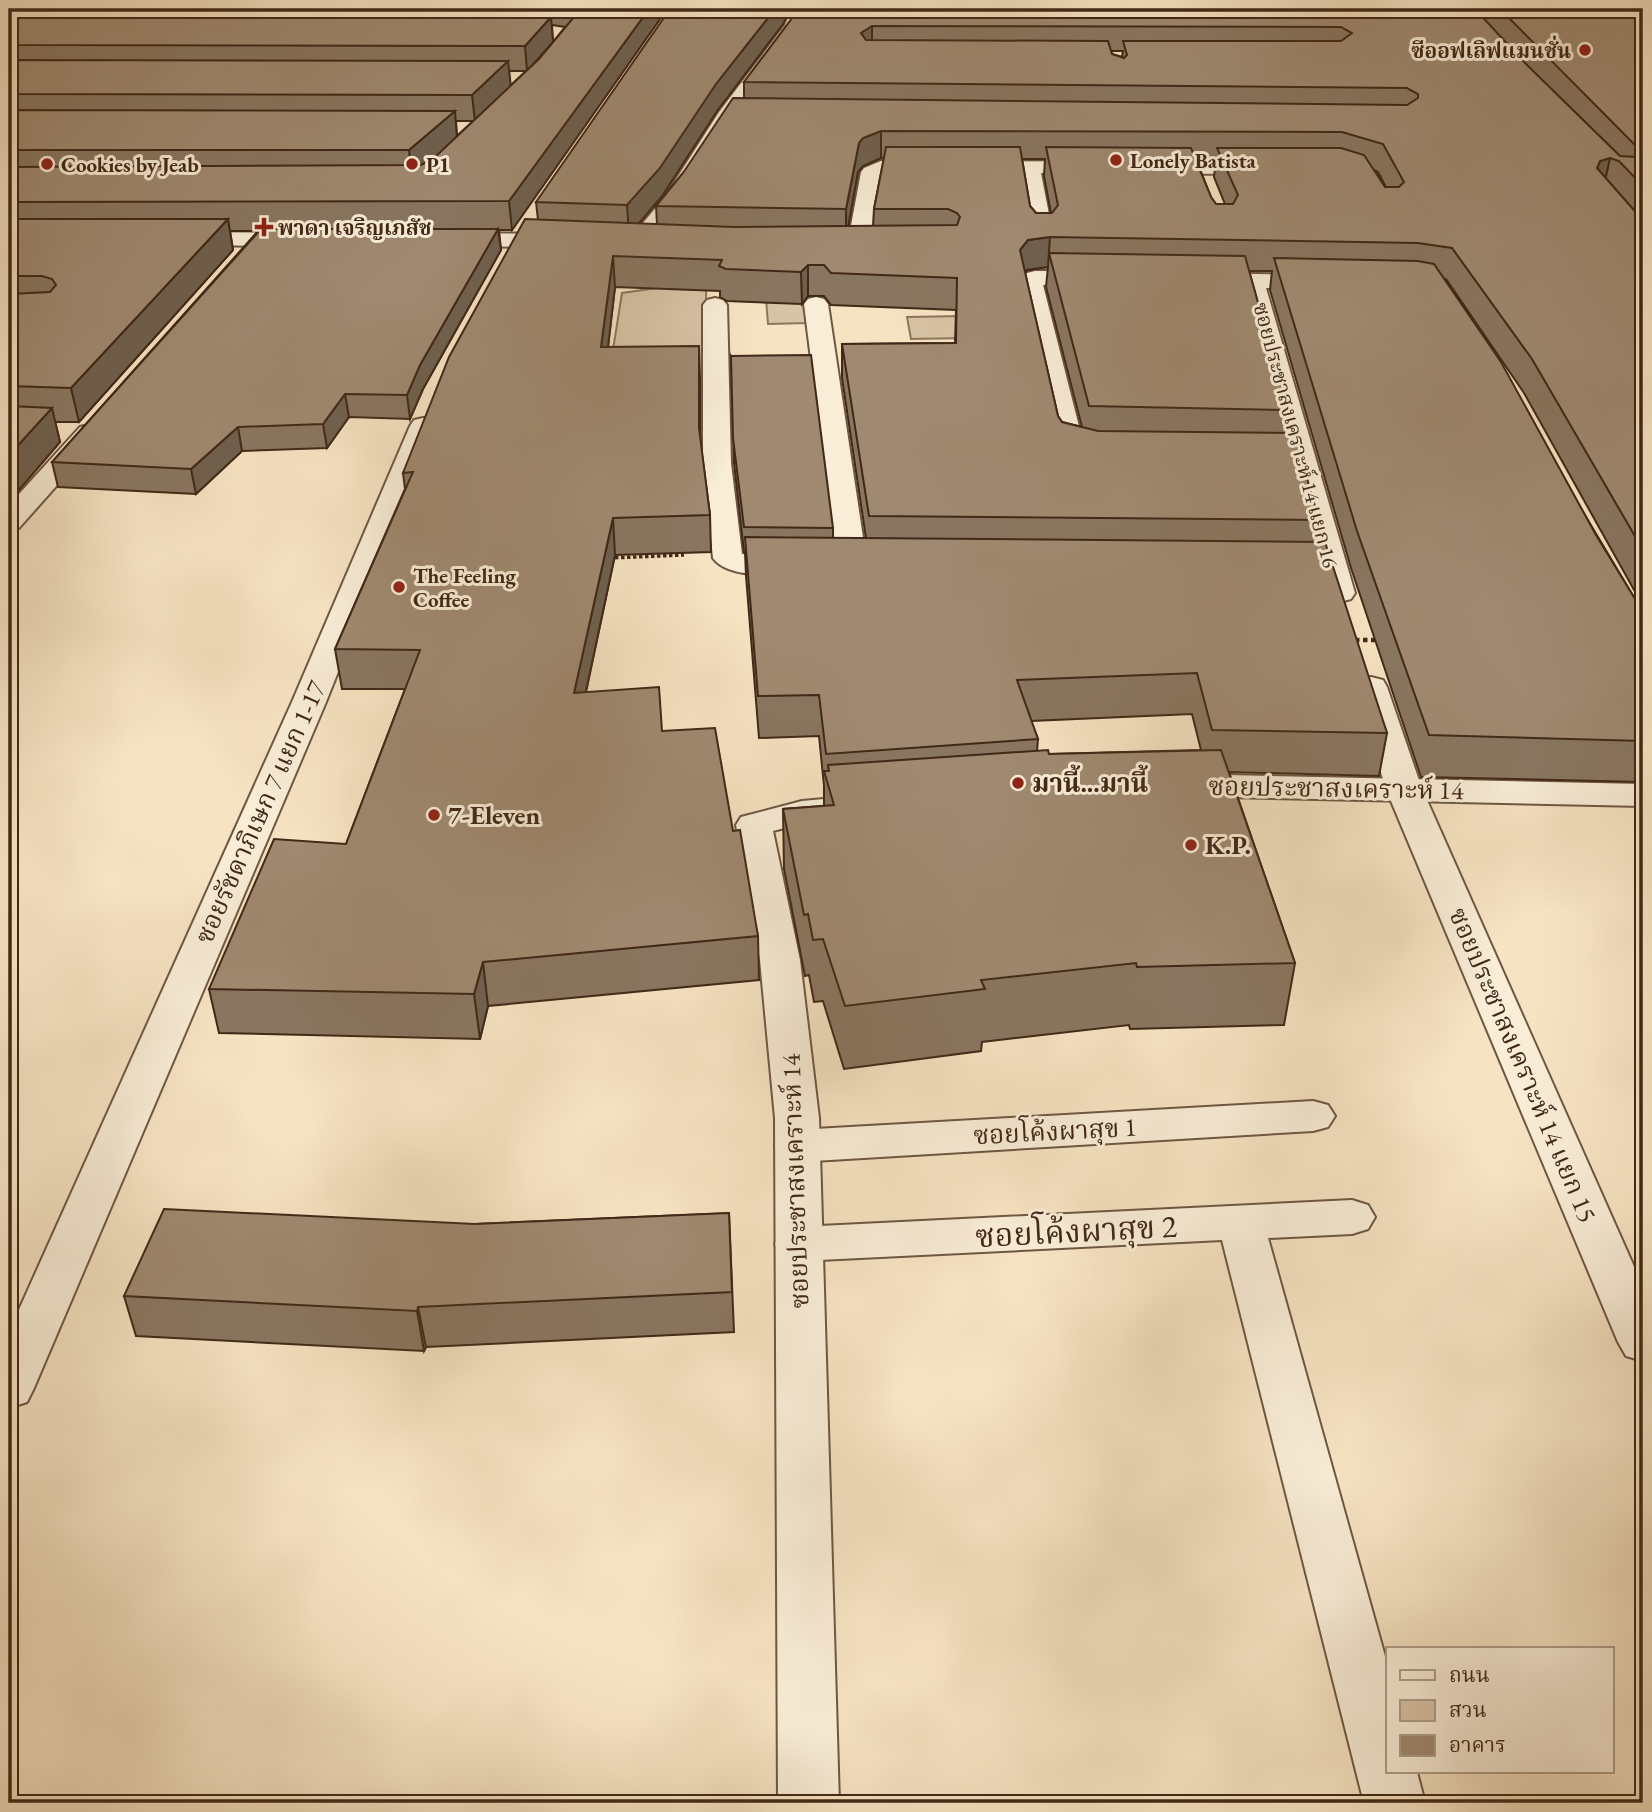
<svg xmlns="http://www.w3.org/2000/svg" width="1652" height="1812" viewBox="0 0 1652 1812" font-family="'EB Garamond','Noto Serif Thai',serif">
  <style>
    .green { fill: #d7c3a5; stroke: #8c765e; stroke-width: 2 }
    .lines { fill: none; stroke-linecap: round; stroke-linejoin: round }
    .minor-casing { stroke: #6e5742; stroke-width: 4 }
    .tertiary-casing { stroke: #6e5742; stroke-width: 4 }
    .path-far1 { stroke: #412817; stroke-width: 3.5; stroke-dasharray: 3.5 2.5; stroke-linecap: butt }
    .path { stroke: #412817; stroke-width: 4.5; stroke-dasharray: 4.5 3.5; stroke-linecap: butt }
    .minor { fill: #f9edd7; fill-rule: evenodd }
    .tertiary { fill: #f9edd7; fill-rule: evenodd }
    .wall { fill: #897660; stroke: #412817; stroke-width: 2; fill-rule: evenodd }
    .shaded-wall { fill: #6f604e; stroke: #412817; stroke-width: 2 }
    .building { fill: #9f8970; stroke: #412817; stroke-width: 2; fill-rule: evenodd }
    .poi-dot { fill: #8f2418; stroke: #f9edd7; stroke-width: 2.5 }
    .labels { text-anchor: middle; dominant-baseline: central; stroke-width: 6; stroke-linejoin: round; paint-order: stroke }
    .far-poi-label { font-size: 21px; font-weight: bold; fill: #412817; stroke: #f9edd7; text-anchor: start }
    .far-street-label { font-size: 21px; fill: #412817; stroke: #f9edd7 }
    .poi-label { font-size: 26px; font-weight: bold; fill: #412817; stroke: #f9edd7; text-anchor: start }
    .street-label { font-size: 26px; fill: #412817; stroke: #f9edd7 }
    .near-street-label { font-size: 32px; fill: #412817; stroke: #f9edd7 }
  </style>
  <rect width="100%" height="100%" fill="#f6e3c2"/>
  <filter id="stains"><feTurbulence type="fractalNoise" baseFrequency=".00286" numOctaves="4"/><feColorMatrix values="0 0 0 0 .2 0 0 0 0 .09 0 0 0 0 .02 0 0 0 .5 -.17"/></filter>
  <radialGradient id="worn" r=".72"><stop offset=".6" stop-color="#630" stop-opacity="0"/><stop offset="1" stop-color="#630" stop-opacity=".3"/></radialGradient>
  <!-- green -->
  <path class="green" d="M706,281L707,376L663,378L609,375L622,293Z
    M805,298L809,323L768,324L766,299Z
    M962,316L968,338L911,339L907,317Z"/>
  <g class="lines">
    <!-- minor casing -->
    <g class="minor-casing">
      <path id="minor" d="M792,9H808L801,26L734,117L679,205L645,248H629L626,243L664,198L719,112L785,25Z
        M881,161L1267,162L1274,164L1277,168L1274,172L1267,174L1041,173L1053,235L1050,240H1034L1031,235L1021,173H885L881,175L869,247L866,252H850L847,247L861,172L864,168Z
        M179,232L304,233L312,235L315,240L312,245L304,247L171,244L168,239L171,234Z
        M448,233L567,234L575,236L578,241L575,246L567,248L440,245L437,240L440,235Z
        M1035,271H1101L1109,273L1112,278L1109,283L1101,285H1043L1084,446L1106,450L1110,456L1106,462C1090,466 1068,464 1058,450L1020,283L1027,273Z
        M1199,273L1321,275L1329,277L1332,282L1329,287L1321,289L1266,288L1355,593L1351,599L1340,602L1329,599L1325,593L1243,288L1191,285L1188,280L1191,275Z
        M816,297L824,299L828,304L867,564L863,570L852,573L841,570L837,564L804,304L808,299Z
        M715,298L723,300L727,305L731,463L742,554L810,558L814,564L810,570C786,576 729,580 713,558L703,463V305L707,300Z
        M423,418L432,420L436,426L326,702L34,1388L27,1402L9,1408V1332L292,702L410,426L414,420Z
        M89,425L98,427L102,433L98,439L19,528L9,531V505L80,427Z
        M1371,677L1383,680L1387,687L1422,789L1643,1287V1361L1626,1356L1618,1342L1386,789L1355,687L1359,680Z
        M1313,1101L1328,1105L1335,1116L1328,1127L1313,1131L797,1162L781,1157L775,1146L781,1135L797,1130Z
        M1352,1200L1368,1205L1375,1217L1368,1229L1352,1234L1268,1238L1388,1667V1772H1417L1425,1803H1364L1222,1240L799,1261L782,1256L775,1244L782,1232L799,1227Z"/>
    </g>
    <!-- tertiary casing -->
    <g class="tertiary-casing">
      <path id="tertiary" d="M1182,774L1643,784V806L1182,796L1169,793L1164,785L1169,777Z
        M835,798L848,801L853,809L848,817L804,823L773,831L800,960L819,1118L839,1803H778L775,1118L760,960L736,825L741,817L802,801Z"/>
    </g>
    <!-- path-far1 -->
    <path class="path-far1" d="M609,558L684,555"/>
    <!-- path -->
    <path class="path" d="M1355,640H1380"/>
    <!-- minor -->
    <use href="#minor" class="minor"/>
    <!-- tertiary -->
    <use href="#tertiary" class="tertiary"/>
  </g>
  <!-- wall -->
  <path class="wall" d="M9,9H667L512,230H499L501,250L423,389L410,419L349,417L327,448L242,451L196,494L58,487L52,462L258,231H230L233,250L79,422H55L60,442L19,490L9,489ZM552,25L565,27L553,42ZM509,71H526L510,86ZM456,121H473L457,136Z
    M799,9H1643V606L1524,393L1446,279H1444L1635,599L1643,608V782L1421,777L1351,568L1270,290L1272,271H1249L1288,410L1285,433L1319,520L1315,542L1387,733L1379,776L1229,772L1295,963L1284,1025L1130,1029L1129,1025L982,1042L981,1051L844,1069L823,1001L814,1002L809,975L805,976L784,869L783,809L824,806V786L819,736L759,738L746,576L745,552H744L734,463L731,356L833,528V538H866L842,378V344L955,343L956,310L831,305L824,296H808L802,304L727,301L720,297V291L615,287L608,347L700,380V439L710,515L711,552L615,555L586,692L662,731L733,831L758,936L759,980L488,1006L480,1039L219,1033L209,989L346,844L405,689H342L335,649L405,489L403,473L538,220L536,202L783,24L717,111L662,196L639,224H657L656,206L744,98V82ZM1111,51H1123L1122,57L1112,54ZM881,158H884L874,209L873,226H848L858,172L863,166ZM1022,159H1045L1044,176L1051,213H1036L1030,206ZM1196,159H1216L1214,177L1225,204H1216L1211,197ZM1374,170L1378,172L1386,187H1385ZM1048,267L1046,287L1082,427L1062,422L1058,416L1025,273L1027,270ZM1192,714L1201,750L1049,754L1037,751L1038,739L1031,721Z
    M729,1213L734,1332L426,1347L424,1351L136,1336L124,1296L475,1224Z"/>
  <!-- shaded-wall -->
  <path class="shaded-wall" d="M649,9H667L512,230L509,201Z
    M775,9H791L783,24L717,111L662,196L629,235L627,205L716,84Z
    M551,17L553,42L527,71L525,46Z
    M872,26V50L861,33Z
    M508,61L511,87L475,121L472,95Z
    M455,111L457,139L412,178L409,150Z
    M881,131V158L863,166L858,172L846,239V209L859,143L863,138Z
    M1610,158L1604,186L1597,168L1600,161Z
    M228,219L233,250L79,422L71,388Z
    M498,229L501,250L423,389L410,419L407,395L420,365Z
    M1050,237L1048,267L1027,270L1018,281L1020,250L1028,240Z
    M613,256L615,287L604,381L601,347Z
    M808,265V296L802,304L801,272Z
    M699,346L700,380V463L699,428Z
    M345,394L349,417L327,448L323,424Z
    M52,408L60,442L19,490L10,454Z
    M238,427L242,451L196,494L191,469Z
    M613,518L615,555L577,733L574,693Z
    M483,962L488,1006L480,1039L474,994Z
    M418,1307L426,1347L424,1351L417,1311Z"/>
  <!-- building -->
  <path class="building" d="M577,9H649L509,201L9,202V167L421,165L433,159L539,59L579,11Z
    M670,9H775L716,84L660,168L627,205L536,202Z
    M799,9H1475L1527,65L1620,156L1636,157L1641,151L1500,9H1643V186L1619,161L1610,158L1600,161L1597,168L1640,217H1643V550L1532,359L1452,248L1418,243L1050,237L1028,240L1020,250L1058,416L1062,422L1098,431L1294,433L1319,520L869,516L842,344L956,343L957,278L831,273L824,265H808L801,272L726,269L719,266L722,260L613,256L601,347L699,346V428L710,515L613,518L574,693L659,687L662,731L715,728L733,831L740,830L758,936L483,962L474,994L209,989L274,839L346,844L420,650L335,649L413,472L403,473L449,357L525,219L734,227L957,225L960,217L957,213L948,209H874L886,147H1020L1030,206L1036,213H1052L1058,205L1046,147L1191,148L1211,197L1216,204H1233L1238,195L1217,148H1341L1364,155L1385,187H1399L1404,182L1383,144L1342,132L881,131L863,138L859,143L846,209L656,206L683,173L733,98L1407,105L1418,98V94L1407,88L744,82ZM872,26L1341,27L1352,33L1341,41H1123L1127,55L1124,58L1112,54L1108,41L866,40L861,33Z
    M9,17H551L525,46L9,45Z
    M9,60L508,61L472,95L9,94Z
    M9,110L455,111L409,150H9Z
    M9,219H228L71,388L9,386V294L50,292L56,285L52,279L42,276H9Z
    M261,229H498L420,365L407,395L345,394L323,424L238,427L191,469L52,462Z
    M1049,253L1245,256L1288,410L1089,406Z
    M1274,258L1418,261L1434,264L1501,362L1596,535L1635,599L1643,608V741L1429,735L1357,531Z
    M811,355L833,528L744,527L733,438L731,356Z
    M9,406L52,408L10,454H9Z
    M745,537L1325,542L1387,733L1212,730L1197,673L1017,680L1038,739L826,754L819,695L758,696Z
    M1048,750L1049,754L1221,750L1295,963L1137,967L1136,963L981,980L985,989L845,1006L823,939L813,940L808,914L804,915L783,809L834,805L824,771H829L828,765Z
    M164,1209L475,1224L729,1213L732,1292L418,1307L417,1311L124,1296Z"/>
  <!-- markers -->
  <g class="poi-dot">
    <circle cx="1585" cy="50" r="7"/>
    <circle cx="1116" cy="160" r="7"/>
    <circle cx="47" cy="164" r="7"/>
    <circle cx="412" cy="164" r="7"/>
    <path d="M260.5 216.5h7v7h7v7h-7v7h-7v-7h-7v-7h7z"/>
    <circle cx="399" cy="587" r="7"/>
    <circle cx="1018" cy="783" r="7"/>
    <circle cx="434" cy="815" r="7"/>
    <circle cx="1191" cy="845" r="7"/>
  </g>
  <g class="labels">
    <!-- far-poi labels -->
    <g class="far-poi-label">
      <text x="1571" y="50" text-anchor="end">ซีออฟเลิฟแมนชั่น</text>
      <text x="1130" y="160">Lonely Batista</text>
      <text x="61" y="164">Cookies by Jeab</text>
      <text x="426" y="164">P1</text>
      <text x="278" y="227">พาดา เจริญเภสัช</text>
      <text x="413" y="575">The Feeling<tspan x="413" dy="24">Coffee</tspan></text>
    </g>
    <!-- far-street labels -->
    <g class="far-street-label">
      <text transform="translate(1296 435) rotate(75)">ซอยประชาสงเคราะห์ 14 แยก 16</text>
    </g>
    <!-- poi labels -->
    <g class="poi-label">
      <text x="1032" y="783">มานี้...มานี้</text>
      <text x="448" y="815">7-Eleven</text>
      <text x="1205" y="845">K.P.</text>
    </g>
    <!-- street labels -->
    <g class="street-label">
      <text transform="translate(1336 788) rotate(1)">ซอยประชาสงเคราะห์ 14</text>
      <text transform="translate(260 812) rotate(-66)">ซอยรัชดาภิเษก 7 แยก 1-17</text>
      <text transform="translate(1523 1065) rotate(67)">ซอยประชาสงเคราะห์ 14 แยก 15</text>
      <text transform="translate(1055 1131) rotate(-3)">ซอยโค้งผาสุข 1</text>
      <text transform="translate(795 1181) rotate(-92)">ซอยประชาสงเคราะห์ 14</text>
    </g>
    <!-- near-street labels -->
    <g class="near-street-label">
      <text transform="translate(1076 1231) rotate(-3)">ซอยโค้งผาสุข 2</text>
    </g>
  </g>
  <!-- margin -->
  <rect width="1652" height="1812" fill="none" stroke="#f6e3c2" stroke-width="35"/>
  <rect x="10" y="10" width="1631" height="1791" fill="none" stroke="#412817" stroke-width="3.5"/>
  <rect x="18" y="18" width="1617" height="1777" fill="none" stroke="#412817" stroke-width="2"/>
  <!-- legend -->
  <rect x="1386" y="1647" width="228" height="126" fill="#f9edd7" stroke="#af9e8a" stroke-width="2"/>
  <rect x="1400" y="1670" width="35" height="10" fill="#f9edd7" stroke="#af9e8a" stroke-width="2"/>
  <text x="1449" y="1682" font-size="21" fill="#412817">ถนน</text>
  <rect x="1400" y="1700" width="35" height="21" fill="#d7c3a5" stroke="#af9e8a" stroke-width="2"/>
  <text x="1449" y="1717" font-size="21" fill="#412817">สวน</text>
  <rect x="1400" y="1735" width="35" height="21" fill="#9f8970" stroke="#af9e8a" stroke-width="2"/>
  <text x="1449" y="1752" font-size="21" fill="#412817">อาคาร</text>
  <rect width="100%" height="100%" filter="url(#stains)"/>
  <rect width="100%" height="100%" fill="url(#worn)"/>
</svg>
